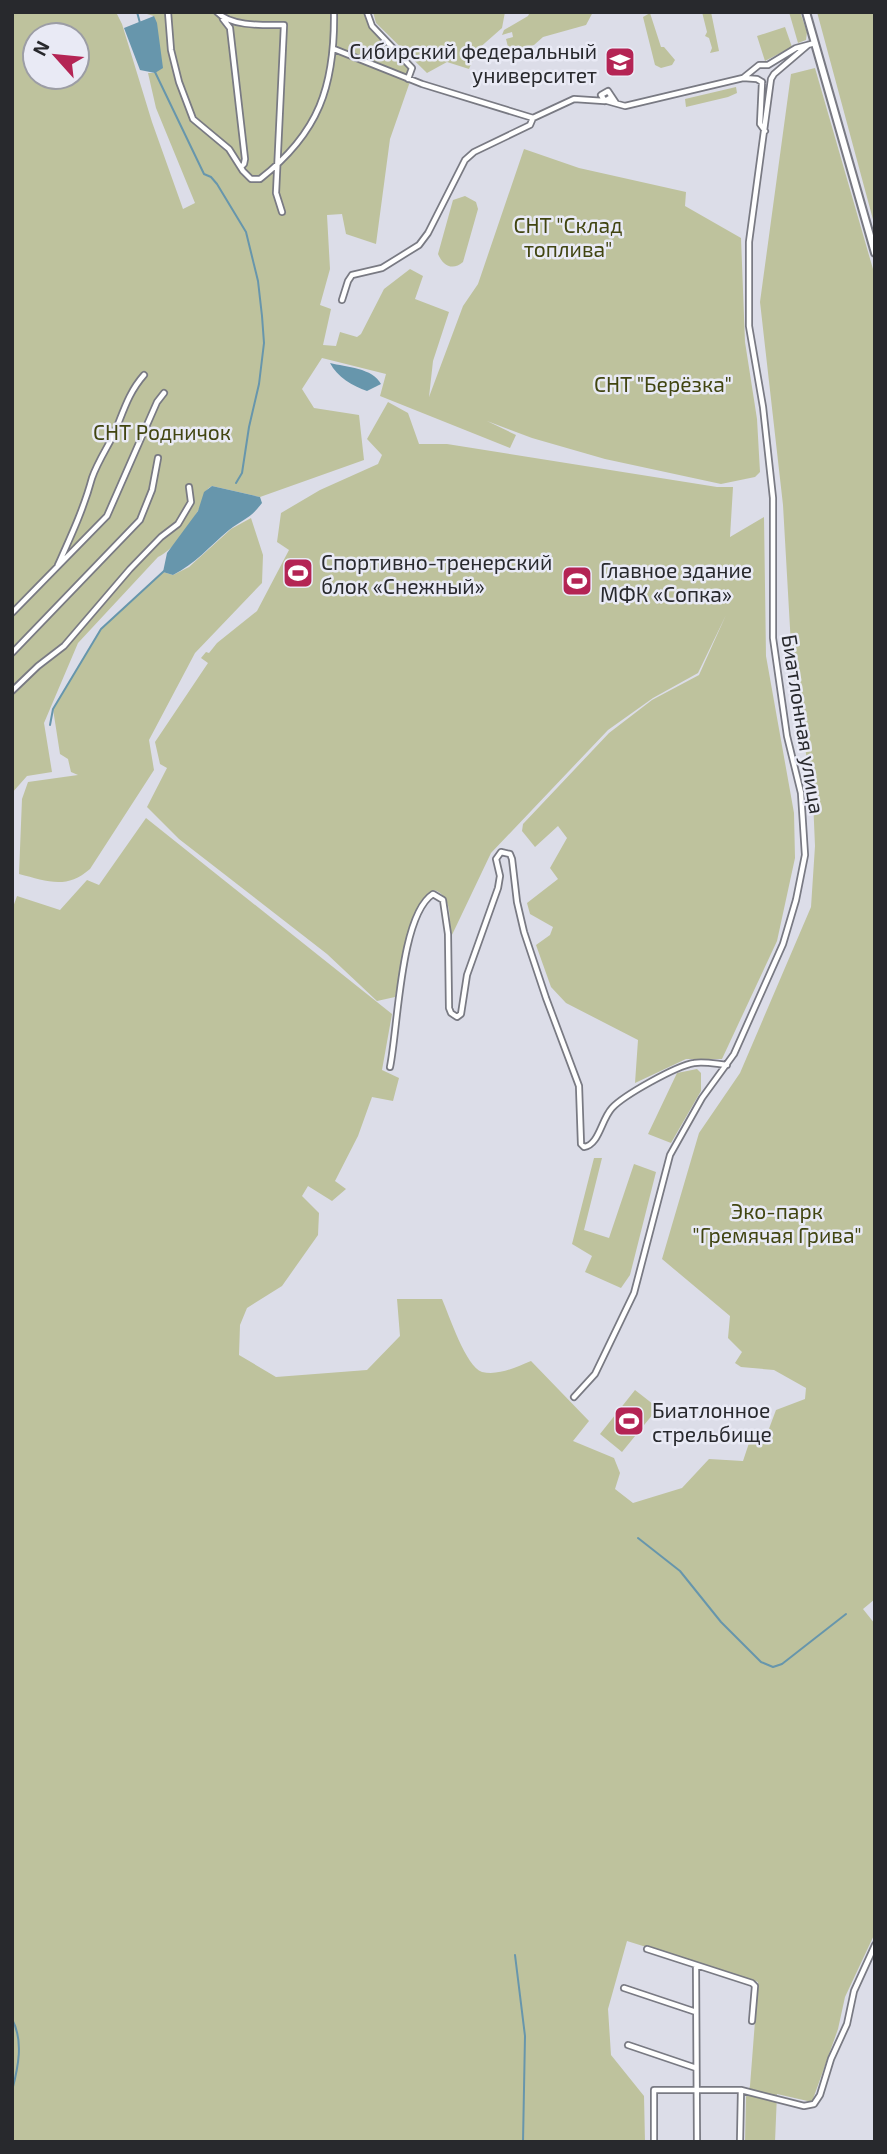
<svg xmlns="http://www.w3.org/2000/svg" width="887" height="2154" viewBox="0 0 887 2154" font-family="'Exo 2',sans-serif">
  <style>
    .green { fill: #bec29d; fill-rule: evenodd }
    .water { fill: #6796ac }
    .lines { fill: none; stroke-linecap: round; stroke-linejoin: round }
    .stream { stroke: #6796ac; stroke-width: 2 }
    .street-casing { stroke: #797a83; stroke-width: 8 }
    .secondary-casing { stroke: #797a83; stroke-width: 10 }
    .street { stroke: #fff; stroke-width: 4.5 }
    .secondary { stroke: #fff; stroke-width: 6 }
    .labels { text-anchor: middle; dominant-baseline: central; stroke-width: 5; stroke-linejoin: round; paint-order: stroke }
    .poi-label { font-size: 21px; fill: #28292d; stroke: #e9eaf5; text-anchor: start }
    .park-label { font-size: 21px; fill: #414511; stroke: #e9eaf5 }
    .street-label { font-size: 21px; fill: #28292d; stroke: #e9eaf5 }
  </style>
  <rect width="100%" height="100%" fill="#dcdde8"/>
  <!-- green -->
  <path class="green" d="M12,12H116L122,24L152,122L183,209L195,203L156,108L148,73H155L154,16L140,12H371L374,24L414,67L413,73L390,139L376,244L346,234L342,214L327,215L330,269L320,305L331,309L323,345L336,346L340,332L357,337L361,334L384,289L410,269L423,276L415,299L449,312L433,361L429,397L463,306L478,284L524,149L579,168L686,192L685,206L741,238L745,342L757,419L760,472L755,477L721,484L605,459L532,438L487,421L516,435L510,448L380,396L386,374L322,358L302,389L314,408L359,415L364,460L260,497L212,486C202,491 204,500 199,509C190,525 174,550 158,557L78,643L44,723L52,772L27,776L12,793ZM35,35H77V77H35Z
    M373,12H505L502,28L477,50L469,69L447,62L427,73L376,23Z
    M530,12L587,13L593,12L586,25L543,37L534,45L509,51L506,39L513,37L512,32L502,35L504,30L528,16Z
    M702,12H711L719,51L710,53L712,48L709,38L705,36L707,32Z
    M789,12H800L807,32L806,40L798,43Z
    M817,12H875V227Z
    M650,13L661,47H664L675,60L672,65L661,68L655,65L643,17Z
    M785,27L792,47L765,61L757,36Z
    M815,68L875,276V1599L863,1609L875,1624V1933L845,1997L838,2029L812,2102L777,2094L775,2142H745L746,2097L750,2086L758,1982L627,1941L608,2009L611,2055L644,2096L645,2142H12V910L17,896L60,910L87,880L99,885L146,818L392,1014L382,1070L399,1078L393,1101L372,1097L358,1136L335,1181L346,1189L332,1201L308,1186L302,1196L319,1213L318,1235L282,1286L247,1308L240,1325L239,1355L276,1377L367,1370L400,1336L397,1299H442C449,1315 466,1367 482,1372C499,1376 516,1367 531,1361L589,1421L573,1441L614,1458L620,1473L615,1489L633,1503L682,1488L709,1459L743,1461L749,1443L764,1442L776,1410L805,1399L806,1388L774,1370L741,1367L735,1363L742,1352L728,1338L730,1316L662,1259L699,1133L740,1073L811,907L815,846L813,799L792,663L783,505L760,302L791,74Z
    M736,87L737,93L728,97L686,107L685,99Z
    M465,196L476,202L478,209L463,262C453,271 443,266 438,254L453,200Z
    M388,402L408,413L419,444H447L717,487H733L730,537L764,517L766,656L794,813L795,858L777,941L722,1059H686L635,1083L638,1040L566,1003L551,987L536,945L550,935L553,927L530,914L527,903L558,879L550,868L567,838L558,826L535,847L522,831L523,824L609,733L652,700L699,675L726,615L698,673L653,698L608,730L491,853L451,937C449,920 453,896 434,890L427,894L404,953L395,997L377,1001L327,954L179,839L147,807L167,768L160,764L155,742L208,663L201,658L206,652L209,653L217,643L257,611L289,550L277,542L281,513L320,490L378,464L382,455L367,439Z
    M251,518L263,555L262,583L195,653L149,740L154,770L90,869C66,890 47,881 19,874L22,799L28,782L78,775L71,772L68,759L60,754L53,709L101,629L163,572L173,575L189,567L231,529Z
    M697,1069L701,1073V1091L671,1143L648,1134L677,1073Z
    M594,1158H602L584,1230L609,1238L634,1164L656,1172L630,1275L621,1288L585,1272L592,1256L572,1244Z
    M635,1390L658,1408L622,1452L600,1434Z"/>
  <!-- water -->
  <path class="water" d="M154,16L157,23L163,68L155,73L140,70L124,28Z
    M330,363C346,367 373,368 381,384L367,391C353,386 337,377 330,363Z
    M212,486L260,497L262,503C249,520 244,518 229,530C210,546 195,564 173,575L163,572L167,553L198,511L204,492Z"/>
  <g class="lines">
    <!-- stream -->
    <path class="stream" d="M137,12L140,23
      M155,72L204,174L211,177L217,184L246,232L258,281L262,316L264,343L259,384L249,427L242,473L236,483
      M50,725L53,709L101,629L164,571
      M638,1538L680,1571L721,1622L761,1662L773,1667L782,1664L846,1614
      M515,1955L525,2036L523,2142
      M12,2019C24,2041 18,2068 12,2091"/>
    <!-- street casing -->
    <g class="street-casing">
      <path id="street" d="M168,12L171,50L179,82L193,119L229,149L243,171L251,179H260C319,133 335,86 334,12
        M217,12C231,27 265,25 284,25L276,193L282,212
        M367,12L372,26L412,68L408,79
        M223,19L230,28L245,159L244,164L241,167
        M334,49L422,84L533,118L574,99L604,101
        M762,82L757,79L743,78L759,65H768L796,48L815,43
        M762,82L760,124L765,131
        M611,97L605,101L601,95L608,91L616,103
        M607,101L625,106L743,78
        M342,300L348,281L352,275L382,268L419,245L428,233L465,160L474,152L530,125L533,118
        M58,565C71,536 84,508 92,478C97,463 107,448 114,434C123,413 128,393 144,375
        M12,613L107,516L157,402L164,393
        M12,653L140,520L152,490L158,458
        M12,691L38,666L64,646L130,569L161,537L178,524L191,502L189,487
        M390,1067C398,1029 400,915 433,894L443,900L448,934L449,1008L451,1013L457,1017L461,1014L467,975L498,888L500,876L496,859L501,852L510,854L512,859L517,902L524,932L546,998L579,1086L581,1144L584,1147C599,1145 601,1120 612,1108C624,1095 676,1066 694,1063C704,1061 716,1064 727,1065
        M574,1397L595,1374L634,1293L670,1155L702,1098L734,1054L783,944L796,900L805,855L801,793L787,736L773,638V498L763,407L749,326V242L771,79L774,74L808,45
        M647,1949L752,1983L755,1986L752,2021
        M696,1965L697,2142
        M624,1988L696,2012
        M628,2045L696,2068
        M654,2142V2090H741L804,2106L814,2104L820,2095L831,2059L847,2024L854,1991L875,1945
        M740,2142L741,2090"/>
    </g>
    <!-- secondary casing -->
    <g class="secondary-casing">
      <path id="secondary" d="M806,12L875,253"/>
    </g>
    <!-- street -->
    <use href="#street" class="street"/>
    <!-- secondary -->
    <use href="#secondary" class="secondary"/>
  </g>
  <!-- icons -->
  <defs>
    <g id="university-square" transform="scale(1.575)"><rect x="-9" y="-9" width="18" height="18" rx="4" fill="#b42454" stroke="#e9eaf5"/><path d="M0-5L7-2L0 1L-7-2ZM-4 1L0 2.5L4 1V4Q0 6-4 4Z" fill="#fff"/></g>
    <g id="stadium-square" transform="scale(1.575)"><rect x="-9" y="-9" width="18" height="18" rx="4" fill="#b42454" stroke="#e9eaf5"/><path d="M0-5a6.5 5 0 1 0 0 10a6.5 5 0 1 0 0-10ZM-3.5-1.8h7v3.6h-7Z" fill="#fff"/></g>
  </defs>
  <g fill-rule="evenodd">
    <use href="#university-square" x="620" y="62"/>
    <use href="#stadium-square" x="298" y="573"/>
    <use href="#stadium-square" x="577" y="581"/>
    <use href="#stadium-square" x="629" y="1421"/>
  </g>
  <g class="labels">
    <!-- poi labels -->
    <g class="poi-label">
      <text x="597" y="50" text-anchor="end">Сибирский федеральный<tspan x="597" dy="24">университет</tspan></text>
      <text x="321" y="561">Спортивно-тренерский<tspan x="321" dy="24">блок «Снежный»</tspan></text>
      <text x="600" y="569">Главное здание<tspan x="600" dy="24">МФК «Сопка»</tspan></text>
      <text x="652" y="1409">Биатлонное<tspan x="652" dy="24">стрельбище</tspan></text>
    </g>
    <!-- park labels -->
    <g class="park-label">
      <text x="568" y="224">СНТ "Склад<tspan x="568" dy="24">топлива"</tspan></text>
      <text x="663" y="383">СНТ "Берёзка"</text>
      <text x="162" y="431">СНТ Родничок</text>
      <text x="777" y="1210">Эко-парк<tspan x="777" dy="24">"Гремячая Грива"</tspan></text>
    </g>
    <!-- street labels -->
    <g class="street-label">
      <text transform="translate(804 724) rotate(81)">Биатлонная улица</text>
    </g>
  </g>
  <!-- border -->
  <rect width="887" height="2154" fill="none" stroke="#28292d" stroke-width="28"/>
  <!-- north arrow -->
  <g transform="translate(56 56) rotate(297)"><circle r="33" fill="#e9eaf5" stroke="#9c9da5" stroke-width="2"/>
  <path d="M0-5L12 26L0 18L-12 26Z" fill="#b42454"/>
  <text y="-10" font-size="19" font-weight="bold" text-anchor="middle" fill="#28292d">N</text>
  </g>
</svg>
